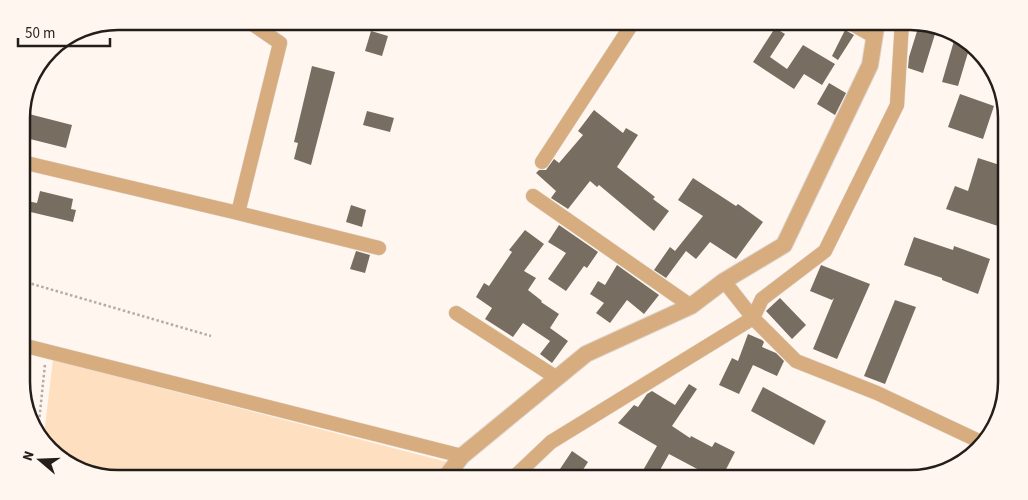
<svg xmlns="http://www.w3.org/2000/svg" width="1028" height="500" viewBox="0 0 1028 500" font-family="'Source Sans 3',sans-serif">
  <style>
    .green { fill: #fedfbf }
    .building { fill: #786d61 }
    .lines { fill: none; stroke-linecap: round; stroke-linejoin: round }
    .minor-casing { stroke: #dcd4cd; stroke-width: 15 }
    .tertiary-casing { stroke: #dcd4cd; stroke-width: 18 }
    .path { stroke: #b3aca5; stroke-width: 2.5; stroke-dasharray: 2.5 2.5; stroke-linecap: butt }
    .minor { stroke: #d7ac7e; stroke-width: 14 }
    .tertiary { stroke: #d7ac7e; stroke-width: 16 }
    .rim { fill: none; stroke: #231e1a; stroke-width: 2.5 }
  </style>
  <rect width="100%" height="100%" fill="#fff7ef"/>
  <!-- green -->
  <path class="green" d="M53,360L447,462L436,479H118L75,469L43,443Z"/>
  <!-- building -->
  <path class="building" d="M775,28L785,34L770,57L787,69L803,45L835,64L822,85L804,74L794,89L753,62Z
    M918,28L935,34L923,73L908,68L909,57Z
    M845,30L854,35L838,60L832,56Z
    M371,31L388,36L382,56L365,51Z
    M956,34L970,46L958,86L942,82Z
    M312,66L335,72L311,165L294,159L298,143L294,142Z
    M829,83L846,93L835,115L817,104Z
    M960,94L994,106L983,139L948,127Z
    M594,110L623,133L626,128L638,135L617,167L655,197L653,199L669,211L654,231L599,185L597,187L590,181L568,209L551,198L556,191L536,173L539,170H546L554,159L559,163L583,135L578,131Z
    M367,111L394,118L390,132L363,125Z
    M21,114L29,116V114L72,125L66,148L22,137Z
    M978,158L1006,167V214L1001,227L946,209L955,186L968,191Z
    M693,178L736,206L738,204L763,222L736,259L710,242L696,259L686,251L666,278L654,270L670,247L675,251L703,216L678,200Z
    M40,191L73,199L71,209L76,210L73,222L22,210V200L37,203Z
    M351,205L366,210L362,227L346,222Z
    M559,225L598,252L587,268L584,266L566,291L548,279L566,253L548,242Z
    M525,230L544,244L524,271L536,278L528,290L542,301L541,302L559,314L550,328L568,341L552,363L540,354L550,341L523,323L513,337L485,319L492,308L476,297L484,283L489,286L512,252L509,250Z
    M914,237L953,250L954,246L990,259L978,294L942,280V278L904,265Z
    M356,251L370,255L365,273L350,269Z
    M617,265L659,295L644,314L627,300L610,323L596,313L604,303L590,294L598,281L605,285Z
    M821,265L870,284L837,359L813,349L834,298L832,300L810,291Z
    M780,298L806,325L792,339L766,311Z
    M895,300L916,307L885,384L864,376Z
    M748,334L762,340L764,342L762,347L776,353L784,361L777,376L753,365L739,394L719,385L732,358L738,361Z
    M689,384L697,389L672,426L690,438L691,436L712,447L715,442L735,452L721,479H716L669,454L655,479H638L657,446L618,423L634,405L638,407L647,394L652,391L675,405Z
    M763,387L826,421L814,445L751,411Z
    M572,451L588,462L577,479H561L556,475Z"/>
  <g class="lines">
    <!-- minor casing -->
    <g class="minor-casing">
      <path id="minor" d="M847,21L875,37
        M22,162L238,213L379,248
        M542,162L634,21
        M533,196L691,306
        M238,213L280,43L248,21
        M724,281L753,318L796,361L877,393L981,442
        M456,313L557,378
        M22,345L462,456
        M512,479L551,442L753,318L762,299L825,251L897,105L902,21"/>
    </g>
    <!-- tertiary casing -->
    <g class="tertiary-casing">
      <path id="tertiary" d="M444,479L462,456L586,354L691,306L724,281L784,245L870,65L877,21"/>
    </g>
    <!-- path -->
    <path class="path" d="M22,281L211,336
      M38,432L45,364"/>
    <!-- minor -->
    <use href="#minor" class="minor"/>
    <!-- tertiary -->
    <use href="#tertiary" class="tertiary"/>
  </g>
  <!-- crop -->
  <path d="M0 0H1028V500H0ZM118 30H910A88 88 0 0 1 998 118V382A88 88 0 0 1 910 470H118A88 88 0 0 1 30 382V118A88 88 0 0 1 118 30Z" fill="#fff7ef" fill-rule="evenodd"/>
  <path class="rim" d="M118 30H910A88 88 0 0 1 998 118V382A88 88 0 0 1 910 470H118A88 88 0 0 1 30 382V118A88 88 0 0 1 118 30Z"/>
  <!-- north arrow -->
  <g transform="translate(40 460) rotate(289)" stroke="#fff7ef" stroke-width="4" paint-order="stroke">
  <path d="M0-4L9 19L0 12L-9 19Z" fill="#231e1a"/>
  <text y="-8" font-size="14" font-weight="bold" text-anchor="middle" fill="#231e1a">N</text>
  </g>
  <!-- scale -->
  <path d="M18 38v8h92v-8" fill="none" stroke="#231e1a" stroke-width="2.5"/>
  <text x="25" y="38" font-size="15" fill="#231e1a" stroke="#fff7ef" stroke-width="4" paint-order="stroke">50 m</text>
</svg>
